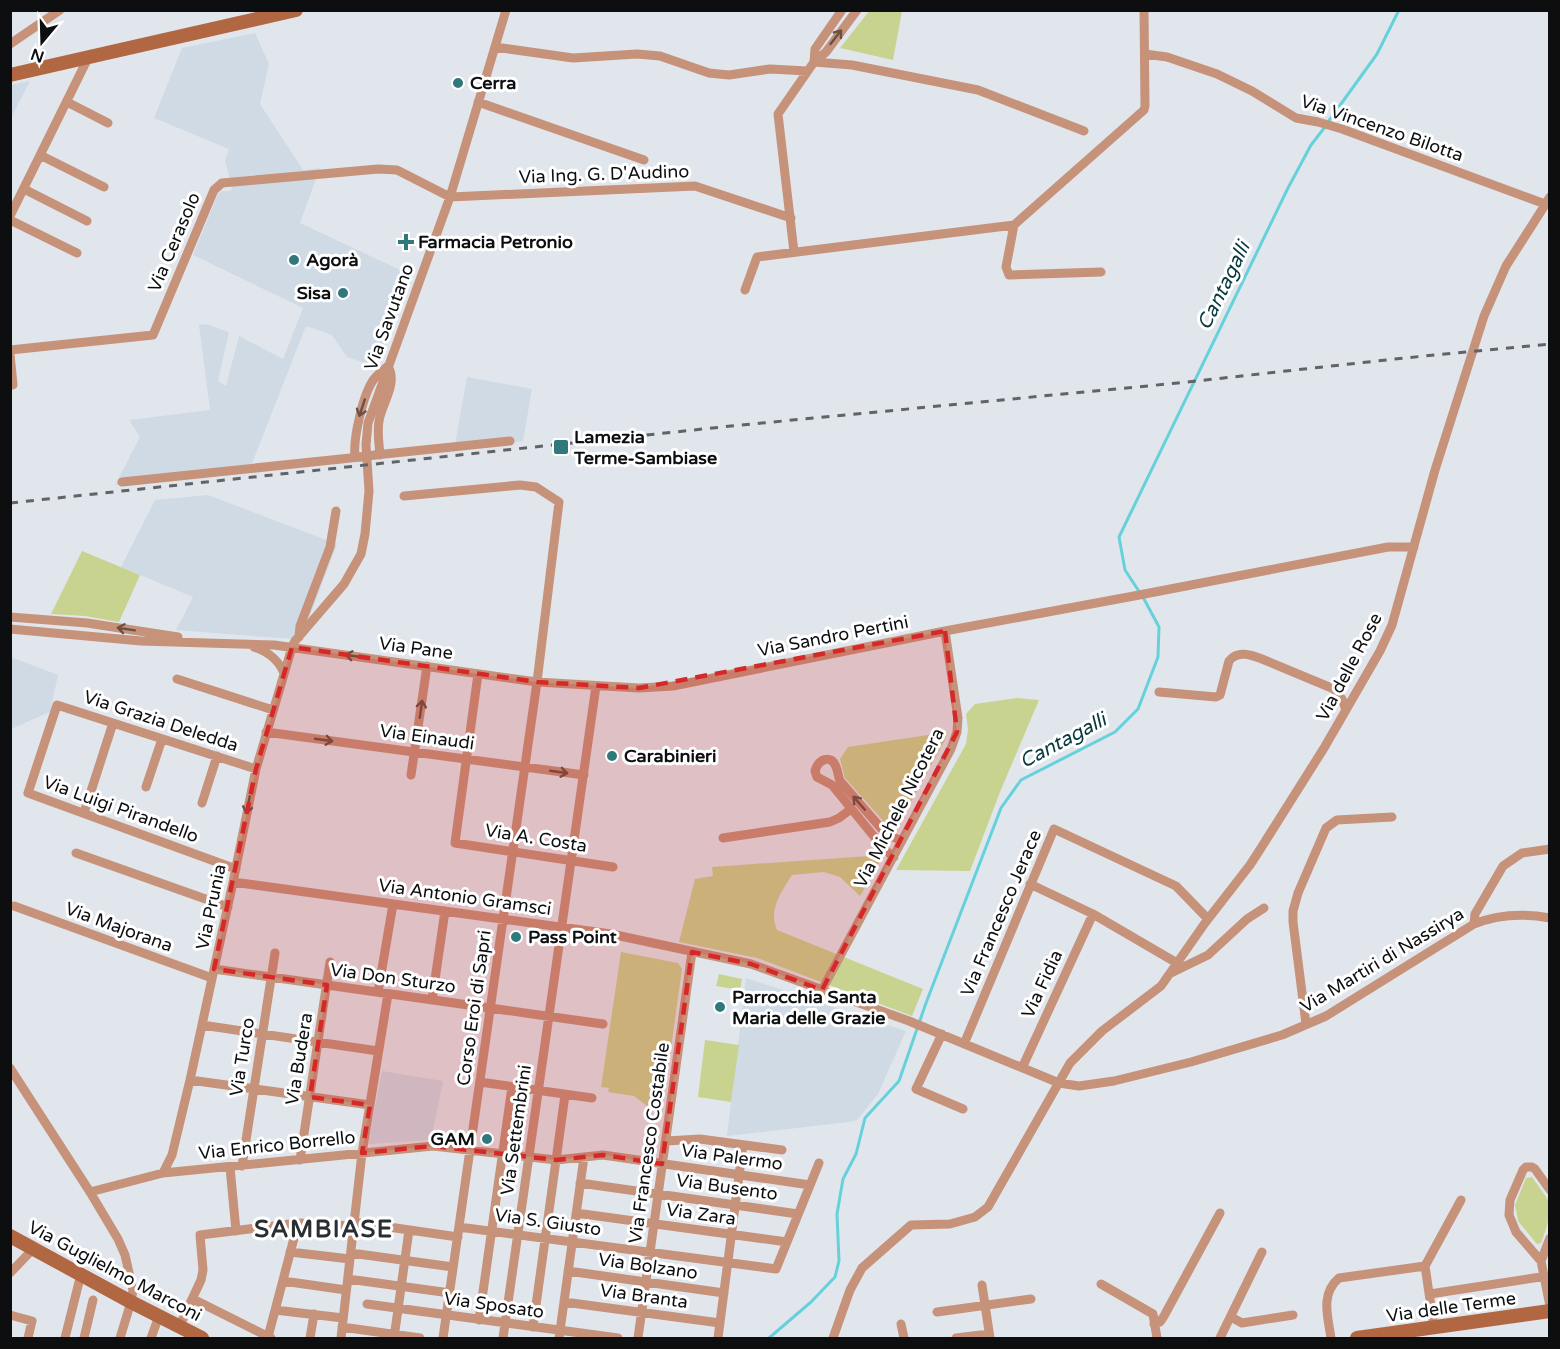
<svg xmlns="http://www.w3.org/2000/svg" width="1560" height="1349" viewBox="0 0 1560 1349" font-family="'Varela Round',sans-serif">
  <style>
    .built { fill: #cfdae5 }
    .green { fill: #c8d38f }
    .lines { fill: none; stroke-linecap: round; stroke-linejoin: round }
    .stream { stroke: #66d1db; stroke-width: 3 }
    .street { stroke: #c6927a; stroke-width: 9 }
    .secondary { stroke: #b26743; stroke-width: 14 }
    .rail { stroke: #616367; stroke-width: 3; stroke-dasharray: 8 8; stroke-linecap: butt }
    .street-bridge { stroke: #c6927a; stroke-width: 9 }
    .oneway { stroke: #6a5045 }
    .marked { fill: #d62828; fill-opacity: 0.2; stroke: #d62828; stroke-width: 4.5; stroke-dasharray: 12 8; stroke-linejoin: round }
    .poi-dot { fill: #2f797c; stroke: #fff; stroke-width: 2 }
    .labels { text-anchor: middle; dominant-baseline: central; stroke-width: 6; stroke-linejoin: round; paint-order: stroke }
    .poi-label { font-size: 18px; font-weight: bold; fill: #0d0e10; stroke: #fff; text-anchor: start }
    .street-label { font-size: 18px; fill: #0d0e10; stroke: #fff }
    .water-label { font-size: 20px; font-style: italic; fill: #053a3f; stroke: #fff }
    .district-label { font-size: 24px; font-weight: bold; letter-spacing: 1.5px; fill: #2a2e32; stroke: #fff }
  </style>
  <rect width="100%" height="100%" fill="#e1e6ec"/>
  <!-- built -->
  <path class="built" d="M255,33L269,64L260,104L303,170L320,168L300,223L413,276L377,367L347,357L332,335L306,326L249,471L115,485L140,437L129,420L210,410L199,325L206,324L229,332L218,381L226,386L239,336L283,359L303,308L193,255L218,194L222,191H231L232,186L225,161L229,149L154,118L182,48Z
    M30,81L12,116H10L11,85Z
    M467,377L532,389L523,441L454,450Z
    M208,495L337,544L308,621L293,639L176,630L193,597L121,567L155,500Z
    M11,657L58,675L50,712L11,729Z
    M746,978L906,1031L878,1094L857,1120L849,1122L727,1136Z
    M382,1071L443,1081L431,1140L368,1144Z"/>
  <!-- green -->
  <path class="green" d="M870,10L902,11L893,60L840,48Z
    M82,551L140,575L119,622L85,616L51,614Z
    M1017,698L1039,700L1000,792L970,871L896,870L966,744L968,729L966,714L975,704Z
    M948,732L944,742L900,822L897,826L887,825L845,778L840,759L848,747Z
    M884,855L860,896L840,877L824,872L792,875C781,892 768,910 777,930L923,989L912,1016L757,958L679,942L695,879L713,876L712,867Z
    M621,952L678,963L682,969L662,1113L655,1112L634,1096L608,1092L609,1088L601,1087Z
    M719,974L742,979L740,990L716,986Z
    M705,1040L739,1045L731,1102L698,1097Z
    M1532,1177L1549,1201C1551,1217 1546,1229 1541,1243L1537,1244L1518,1221L1515,1205L1526,1178Z"/>
  <g class="lines">
    <!-- stream -->
    <path class="stream" d="M1328,122L1377,54L1399,10
      M769,1338L811,1302L835,1277L839,1261L837,1214L843,1179L856,1154L865,1118L899,1081L926,1003L1001,808L1021,780L1115,732L1138,709L1158,657L1159,627L1144,599L1125,570L1119,537L1288,188L1311,145L1325,127"/>
    <!-- street -->
    <path class="street" d="M10,44L60,10
      M495,47L573,58L637,54L660,56L709,73L729,75L770,69L807,71
      M1145,54L1167,57L1217,74L1252,91L1296,118L1318,122L1342,129L1545,204
      M814,62L852,65L978,90L1084,131
      M814,62L815,49L842,10
      M67,102L108,123
      M478,102L644,160
      M40,155L104,187
      M24,189L87,221
      M10,216L88,58
      M10,220L77,253
      M1014,225L1006,267L1009,275L1101,272
      M794,252L778,114L814,62L826,52L857,10
      M745,290L757,257L1014,225L1144,110L1145,106L1144,10
      M10,350L153,335L214,190L222,183L378,169L397,170L450,197L695,186L791,218
      M10,354L13,385
      M375,455L510,441
      M355,457C353,438 363,394 374,379C378,374 383,370 388,366C398,384 382,403 379,421C377,432 379,443 380,455
      M122,482L360,457
      M404,496L520,485L536,487L559,502L537,682L443,1338
      M10,617L87,623L178,637
      M10,629L141,641L274,645L537,682L639,688L673,686L945,631L1134,596L1388,547H1414
      M299,637L300,626L330,547L336,511
      M254,647C268,652 278,659 284,673
      M478,674L455,843L613,867
      M177,679L273,710
      M1159,692L1216,697L1220,695L1229,661C1238,650 1251,655 1262,659L1334,689L1342,699L1346,710
      M266,732L584,775
      M411,775L427,666
      M146,787L162,739
      M202,803L217,756
      M84,813L113,723
      M723,838L830,822L839,818L851,809
      M76,853L228,907
      M894,857L885,850L832,785L817,777L815,771C818,760 831,753 836,767C838,771 838,776 840,781L886,834L902,841
      M236,869L28,793L57,705L256,769
      M233,882L611,934L751,964L909,1021L1059,1083L1079,1086L1114,1081L1191,1062L1282,1035L1326,1016L1474,924C1499,914 1523,913 1550,918
      M1030,884L1093,914L1177,963
      M14,906L212,978
      M1474,924L1475,914L1503,866L1522,853L1550,849
      M214,969L603,1024
      M1171,973L1208,955L1247,919L1264,908
      M822,990L951,749L957,732L958,718L945,631
      M378,992L393,904
      M432,1000L445,911
      M1306,1024L1293,922V911L1298,893L1326,828L1337,820L1392,817
      M202,1025L378,1051
      M942,1034L916,1089L963,1109
      M964,1044L1054,829L1176,886L1208,919
      M10,1068L90,1192L118,1239L125,1255L133,1290L131,1302L120,1338
      M1022,1068L1093,914
      M190,1080L370,1105
      M480,1082L592,1098
      M666,1141L700,1139L782,1150
      M300,1160L330,962
      M242,1166L275,953
      M230,1167L236,1231
      M163,1173L172,1155L190,1080L233,882L256,769L292,647L295,641L344,584L361,554L365,534L369,491L366,445L368,423L450,197L506,10
      M580,1183L798,1214
      M1550,1190L1535,1169L1532,1167H1526L1523,1170L1510,1200L1509,1215L1516,1232L1541,1261L1550,1306
      M90,1192L163,1173L433,1146L556,1160L603,1155L810,1185
      M576,1213L787,1242
      M354,1222L458,1237
      M459,1227L776,1269L819,1163
      M290,1252L350,1259
      M351,1253L453,1267
      M1541,1261L1550,1238
      M568,1271L724,1293
      M10,1273L34,1248
      M348,1279L450,1293
      M283,1281L346,1290
      M1101,1284L1153,1314L1157,1338
      M982,1285L990,1338
      M1430,1294L1547,1276
      M193,1299L271,1338
      M564,1302L720,1323
      M367,1304L618,1338
      M275,1310L343,1318
      M937,1312L1031,1299
      M10,1315L32,1321L28,1338
      M1231,1317L1242,1323L1293,1315
      M479,1320L512,1087
      M901,1324L904,1338
      M1154,1324L1160,1322L1164,1316L1220,1213
      M179,1327L201,1280L203,1270L200,1235L298,1223L354,1226
      M342,1327L420,1338
      M533,1327L565,1095
      M1434,1327L1425,1266L1461,1200
      M268,1337L298,1223
      M65,1338L81,1274
      M84,1338L93,1300
      M151,1338L159,1316
      M310,1338L314,1314
      M341,1338L362,1153L388,994
      M394,1338L409,1230
      M503,1338L596,686
      M559,1338L584,1157
      M638,1338L692,952
      M718,1338L743,1145
      M833,1338L850,1290L862,1268L911,1225L950,1224L975,1217L988,1207L1070,1063L1102,1031L1161,986L1205,923L1250,865L1261,848L1324,748L1380,651L1392,625L1435,470L1484,316L1506,266L1550,197
      M956,1338L989,1334
      M1220,1338L1262,1252
      M1331,1338C1328,1317 1320,1294 1339,1278L1425,1266"/>
    <!-- secondary -->
    <path class="secondary" d="M10,75L296,10
      M10,1236L131,1302L202,1338
      M1357,1338L1550,1311"/>
    <!-- rail -->
    <path class="rail" d="M10,503L731,426L1178,383L1404,358L1550,344"/>
    <!-- street-bridge -->
    <path class="street-bridge" d="M360,457L375,455"/>
  </g>
  <!-- one-way arrows -->
  <defs><path id="oneway-shaft" d="M-6 0H5M1.5-3L5.5 0L1.5 3" fill="none" stroke-width="1.6" stroke-linecap="round" stroke-linejoin="round" transform="scale(1.5)"/></defs>
  <g class="oneway">
    <use href="#oneway-shaft" transform="translate(836 37) rotate(-52)"/>
    <use href="#oneway-shaft" transform="translate(362 408) rotate(108)"/>
    <use href="#oneway-shaft" transform="translate(126 629) rotate(-171)"/>
    <use href="#oneway-shaft" transform="translate(354 656) rotate(-172)"/>
    <use href="#oneway-shaft" transform="translate(421 709) rotate(-82)"/>
    <use href="#oneway-shaft" transform="translate(324 740) rotate(8)"/>
    <use href="#oneway-shaft" transform="translate(559 772) rotate(8)"/>
    <use href="#oneway-shaft" transform="translate(859 803) rotate(-131)"/>
    <use href="#oneway-shaft" transform="translate(248 805) rotate(101)"/>
  </g>
  <!-- marked area -->
  <path class="marked" d="M945,631L957,732L822,990L751,964L692,952L662,1164L603,1155L556,1160L433,1146L362,1153L370,1105L310,1097L327,985L214,969L256,769L292,647L537,682L639,688Z"/>
  <!-- markers -->
  <g class="poi-dot">
    <circle cx="458" cy="83" r="6"/>
    <path d="M403 233h6v6h6v6h-6v6h-6v-6h-6v-6h6z"/>
    <circle cx="294" cy="260" r="6"/>
    <circle cx="343" cy="293" r="6"/>
    <rect x="553" y="439" width="16" height="16" rx="3"/>
    <circle cx="612" cy="756" r="6"/>
    <circle cx="516" cy="937" r="6"/>
    <circle cx="720" cy="1007" r="6"/>
    <circle cx="487" cy="1139" r="6"/>
  </g>
  <g class="labels">
    <!-- poi labels -->
    <g class="poi-label">
      <text x="470" y="83">Cerra</text>
      <text x="418" y="242">Farmacia Petronio</text>
      <text x="306" y="260">Agorà</text>
      <text x="331" y="293" text-anchor="end">Sisa</text>
      <text x="574" y="437">Lamezia<tspan x="574" dy="21">Terme-Sambiase</tspan></text>
      <text x="624" y="756">Carabinieri</text>
      <text x="528" y="937">Pass Point</text>
      <text x="732" y="997">Parrocchia Santa<tspan x="732" dy="21">Maria delle Grazie</tspan></text>
      <text x="475" y="1139" text-anchor="end">GAM</text>
    </g>
    <!-- street labels -->
    <g class="street-label">
      <text transform="translate(1382 128) rotate(19)">Via Vincenzo Bilotta</text>
      <text transform="translate(604 174) rotate(-2)">Via Ing. G. D'Audino</text>
      <text transform="translate(174 242) rotate(-67)">Via Cerasolo</text>
      <text transform="translate(389 317) rotate(-70)">Via Savutano</text>
      <text transform="translate(833 636) rotate(-11)">Via Sandro Pertini</text>
      <text transform="translate(416 648) rotate(8)">Via Pane</text>
      <text transform="translate(1349 667) rotate(-62)">Via delle Rose</text>
      <text transform="translate(161 721) rotate(18)">Via Grazia Deledda</text>
      <text transform="translate(427 737) rotate(8)">Via Einaudi</text>
      <text transform="translate(899 808) rotate(-63)">Via Michele Nicotera</text>
      <text transform="translate(121 809) rotate(20)">Via Luigi Pirandello</text>
      <text transform="translate(536 838) rotate(9)">Via A. Costa</text>
      <text transform="translate(465 897) rotate(8)">Via Antonio Gramsci</text>
      <text transform="translate(211 907) rotate(-78)">Via Prunia</text>
      <text transform="translate(1001 913) rotate(-67)">Via Francesco Jerace</text>
      <text transform="translate(119 927) rotate(20)">Via Majorana</text>
      <text transform="translate(1382 960) rotate(-31)">Via Martiri di Nassirya</text>
      <text transform="translate(393 978) rotate(8)">Via Don Sturzo</text>
      <text transform="translate(1042 984) rotate(-65)">Via Fidia</text>
      <text transform="translate(474 1008) rotate(-82)">Corso Eroi di Sapri</text>
      <text transform="translate(242 1057) rotate(-81)">Via Turco</text>
      <text transform="translate(299 1059) rotate(-81)">Via Budera</text>
      <text transform="translate(516 1130) rotate(-82)">Via Settembrini</text>
      <text transform="translate(649 1143) rotate(-82)">Via Francesco Costabile</text>
      <text transform="translate(277 1145) rotate(-6)">Via Enrico Borrello</text>
      <text transform="translate(732 1157) rotate(8)">Via Palermo</text>
      <text transform="translate(727 1187) rotate(8)">Via Busento</text>
      <text transform="translate(701 1214) rotate(8)">Via Zara</text>
      <text transform="translate(548 1222) rotate(8)">Via S. Giusto</text>
      <text transform="translate(648 1266) rotate(8)">Via Bolzano</text>
      <text transform="translate(115 1271) rotate(28)">Via Guglielmo Marconi</text>
      <text transform="translate(644 1296) rotate(8)">Via Branta</text>
      <text transform="translate(494 1305) rotate(8)">Via Sposato</text>
      <text transform="translate(1451 1307) rotate(-8)">Via delle Terme</text>
    </g>
    <!-- water labels -->
    <g class="water-label">
      <text transform="translate(1224 286) rotate(-64)">Cantagalli</text>
      <text transform="translate(1063 741) rotate(-28)">Cantagalli</text>
    </g>
    <!-- district labels -->
    <g class="district-label">
      <text x="324" y="1229">SAMBIASE</text>
    </g>
  </g>
  <!-- border -->
  <rect width="1560" height="1349" fill="none" stroke="#0d0e10" stroke-width="24"/>
  <!-- north arrow -->
  <g transform="translate(42 42) rotate(199)" stroke="#ffffff" stroke-width="4.5" paint-order="stroke">
  <path d="M0-4.5L10 22L0 15L-10 22Z" fill="#0d0e10"/>
  <text y="-9" font-size="16" font-weight="bold" text-anchor="middle" fill="#0d0e10">N</text>
  </g>
</svg>
